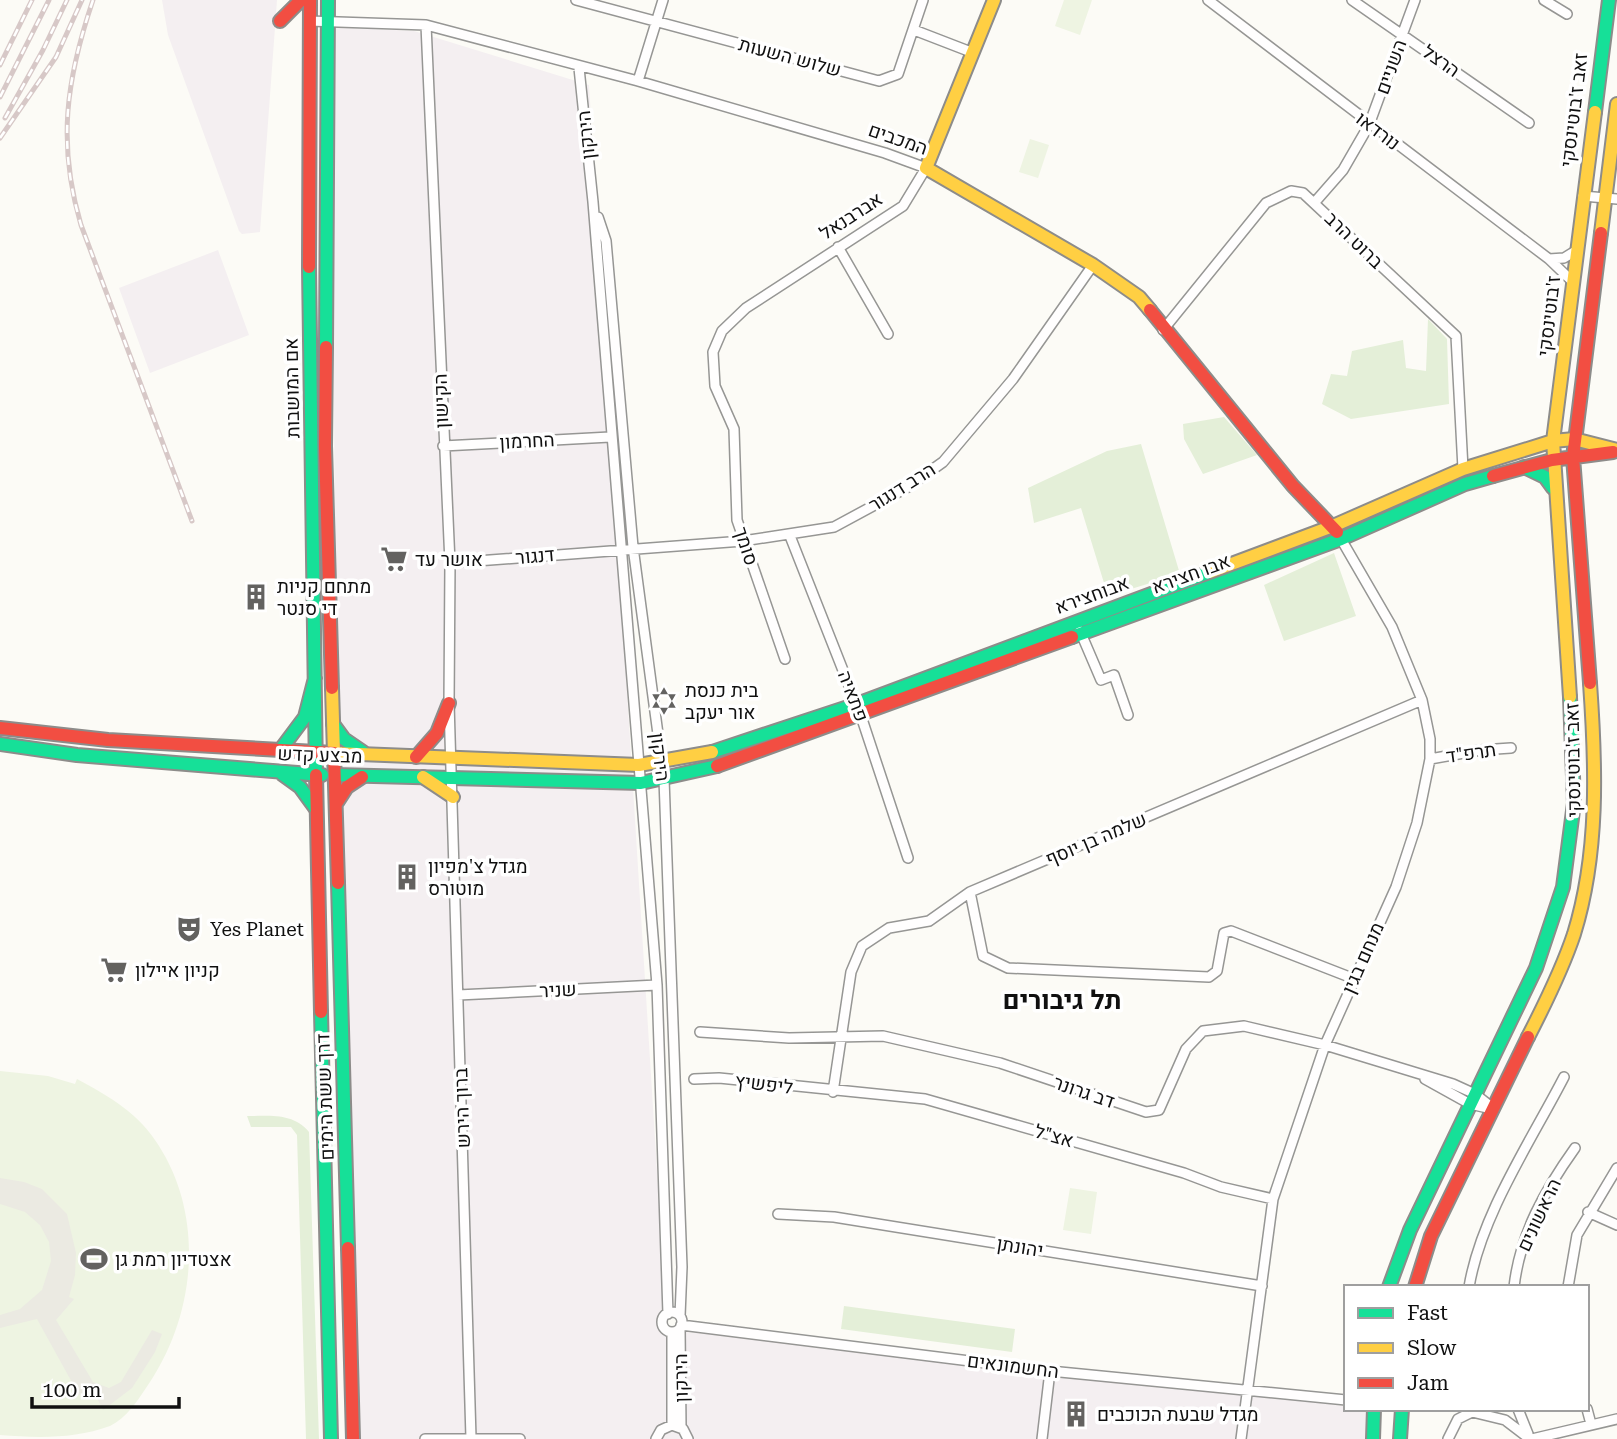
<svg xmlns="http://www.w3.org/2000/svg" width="1617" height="1439" viewBox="0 0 1617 1439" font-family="'Roboto Serif',Heebo,serif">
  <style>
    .industrial { fill: #f4eff1 }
    .green { fill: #e4efd8 }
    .pitch { fill: #eef4e2 }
    .plaza { fill: #ebeae2 }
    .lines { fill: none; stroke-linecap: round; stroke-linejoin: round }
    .street-casing { stroke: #969694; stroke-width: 12 }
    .fast-casing { stroke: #8d8c8a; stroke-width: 16 }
    .slow-casing { stroke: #8d8c8a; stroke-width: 16 }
    .jam-casing { stroke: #8d8c8a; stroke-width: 16 }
    .street { stroke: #fffefe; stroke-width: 9 }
    .fast { stroke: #16e098; stroke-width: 12 }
    .slow { stroke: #ffcf43; stroke-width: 12 }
    .jam { stroke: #f24e42; stroke-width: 12 }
    .rail-casing { stroke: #d7c8c7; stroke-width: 5 }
    .rail { stroke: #fff; stroke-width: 2.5; stroke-dasharray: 8; stroke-linecap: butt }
    .labels { text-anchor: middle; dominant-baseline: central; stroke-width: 7; stroke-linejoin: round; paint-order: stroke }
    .street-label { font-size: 19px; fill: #101010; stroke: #fff }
    .poi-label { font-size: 19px; fill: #101010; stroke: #fff; text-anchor: start }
    .district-label { font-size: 26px; font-weight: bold; fill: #101010; stroke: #fff }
  </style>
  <rect width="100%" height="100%" fill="#fcfbf6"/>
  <!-- industrial -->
  <path class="industrial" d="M162,0H277L260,232L242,234L239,231L168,35Z
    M332,27L414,31L589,85L662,1251L663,1330L841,1346L1346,1406V1409H1366V1439H357L335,578Z
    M218,250L249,335L150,373L119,288Z"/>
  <!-- green -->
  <path class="green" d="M1428,319L1447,339L1449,404L1351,419L1322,404L1331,374L1347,376L1352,351L1403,340L1406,368L1426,371Z
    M1224,417L1257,455L1203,474L1184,439L1183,424Z
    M1141,444L1180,574L1108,596L1081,508L1034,523L1028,488L1107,451Z
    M1334,553L1356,616L1284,641L1264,585Z
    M247,1116C271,1116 293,1113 309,1132L319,1439H306L297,1135L291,1127H251Z
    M844,1306L1015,1329L1012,1352L841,1329Z"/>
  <!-- pitch -->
  <path class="pitch" d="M1064,0H1092L1080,35L1055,26Z
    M1030,139L1049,145L1038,178L1019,172Z
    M0,1071L48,1076L75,1084L77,1079C109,1096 140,1114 159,1146C206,1220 195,1318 146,1388C136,1403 127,1417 110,1426C75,1439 37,1438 0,1435Z
    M1070,1188L1097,1192L1091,1234L1063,1230Z"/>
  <!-- plaza -->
  <path class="plaza" d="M0,1178L24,1182L42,1189L67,1214L76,1253L75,1275L69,1297L74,1299L56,1320L93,1382L109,1388L121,1382L152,1330L162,1334L155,1352L132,1388L103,1410L97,1398L79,1395L37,1319L0,1328V1315L20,1309L42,1290L51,1261L49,1242L40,1225L25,1212L0,1204Z"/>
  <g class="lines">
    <!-- street casing -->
    <g class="street-casing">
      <path id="street" d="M576,0L879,81L898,74L923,0
        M1208,0L1549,259L1573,282
        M1352,0L1529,123
        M1544,0L1567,14
        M309,21L426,25L638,81L885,153L926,168L903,206L746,308L722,331L713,352L715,386L734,429L737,520L785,659
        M426,25L450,563L449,703L471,1438
        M914,30L971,52
        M579,68L593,202L657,985L668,1314
        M638,81L663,0
        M1583,196L1617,199
        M1315,202L1343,170L1369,125L1415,0
        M598,217L606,241L633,547L664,779L682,1267L680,1316
        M838,247L888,334
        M1549,259L1564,258L1577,250
        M1163,330L1266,203L1291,191L1303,193L1456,336L1463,469
        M443,446L610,437
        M790,536L861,716L908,858
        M450,563L743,541L834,527L908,487L943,462L1013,379L1093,265
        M1080,631L1101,680L1114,675L1128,715
        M1430,759L1481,750L1511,748
        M970,892L983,956L1008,968L1209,977L1217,971L1224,933L1231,931L1352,978
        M458,995L657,985
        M700,1032L789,1038L883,1036L1000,1063L1146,1112L1159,1110L1186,1049L1203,1031L1244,1026L1325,1045L1453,1084L1475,1094L1494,1109
        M694,1079L719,1078L925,1099L1184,1173L1221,1187L1273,1199
        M1425,1079L1470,1104L1492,1109
        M833,1092L851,972L862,946L889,928L929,921L970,892L1422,700
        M1588,1212L1617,1225
        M778,1214L834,1217L1262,1286
        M1469,1287C1481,1215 1531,1141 1564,1077
        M1514,1287C1520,1234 1545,1190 1575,1148
        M1568,1287L1577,1235L1617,1168
        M662 1322a10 10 0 1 1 20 0a10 10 0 1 1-20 0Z
        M681,1325L1050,1371L1346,1400
        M680,1328L681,1428
        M1518,1409L1528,1434
        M1587,1409L1591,1424
        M672,1425V1332
        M425,1439H520
        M656,1439L661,1430L672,1425L683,1429L688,1439
        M1042,1439L1050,1371
        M1241,1439L1273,1199L1325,1045L1396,887L1417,823L1430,759V739L1422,700L1392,627L1341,539
        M1448,1439L1458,1419L1472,1412L1505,1420L1530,1439
        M1532,1439L1617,1419"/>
    </g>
    <!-- fast casing -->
    <g class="fast-casing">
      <path id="fast" d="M1595,112L1609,0
        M309,267L316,775
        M326,347L328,0
        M1524,467L1545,477L1553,488
        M1072,637L1341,539L1465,484L1493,476
        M333,724L344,739L363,752
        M0,744L77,755L322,775
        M281,749L305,717L315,678
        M712,752L857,704L1210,572
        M282,774L300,787L316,809
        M335,775L641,783L717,766
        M338,883L348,1248
        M321,1012L331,1439
        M1389,1287L1410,1230L1536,968L1563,887L1574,803L1570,697
        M1373,1439L1374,1409
        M1400,1439L1402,1409"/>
    </g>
    <!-- slow casing -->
    <g class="slow-casing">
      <path id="slow" d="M994,0L926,168L1093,265L1139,297L1150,310
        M1601,233L1617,104
        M1210,572L1333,526L1463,469L1553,441L1574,439L1617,450
        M332,688L334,753L639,765L712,752
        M1570,697L1553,441L1595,112
        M423,777L453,797
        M1528,1037C1545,1004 1562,970 1574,934C1599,853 1596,767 1590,683"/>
    </g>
    <!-- jam casing -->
    <g class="jam-casing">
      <path id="jam" d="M280,21L301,0
        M309,267L310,0
        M1150,310L1293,486L1337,532
        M326,347L325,446L332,688
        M1493,476L1552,460L1613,452
        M1590,683L1573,457L1601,233
        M0,728L108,740L334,753L338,883
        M416,757L437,733L449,703
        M717,766L1072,637
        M316,775L321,1012
        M336,804L347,787L362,777
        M348,1248L353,1439
        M1415,1287L1431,1236L1528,1037"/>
    </g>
    <!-- street -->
    <use href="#street" class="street"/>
    <!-- fast -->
    <use href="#fast" class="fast"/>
    <!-- slow -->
    <use href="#slow" class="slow"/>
    <!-- jam -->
    <use href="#jam" class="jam"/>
    <!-- rail casing -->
    <g class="rail-casing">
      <path id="rail" d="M93,0C66,80 57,144 81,225L192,521
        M0,65L32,0
        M0,97L49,0
        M5,118L43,50L67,0
        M0,138L56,57L82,0"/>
    </g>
    <!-- rail -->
    <use href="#rail" class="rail"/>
  </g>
  <!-- icons -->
  <defs>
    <g id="supermarket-bare" transform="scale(2.1)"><path d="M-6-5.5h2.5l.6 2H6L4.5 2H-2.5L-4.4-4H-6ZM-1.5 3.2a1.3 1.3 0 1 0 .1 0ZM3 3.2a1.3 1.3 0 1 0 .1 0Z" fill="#636260" stroke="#fff" stroke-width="2.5" paint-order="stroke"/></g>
    <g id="building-bare" transform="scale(2.1)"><path d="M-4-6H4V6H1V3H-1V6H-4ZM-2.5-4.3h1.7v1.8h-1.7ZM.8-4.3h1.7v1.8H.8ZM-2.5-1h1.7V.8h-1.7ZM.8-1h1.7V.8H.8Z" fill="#636260" stroke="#fff" stroke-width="2.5" paint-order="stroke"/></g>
    <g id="synagogue-bare" transform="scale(2.1)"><path d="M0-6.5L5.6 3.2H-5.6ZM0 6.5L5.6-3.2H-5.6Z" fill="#636260" stroke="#fff" stroke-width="2.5" paint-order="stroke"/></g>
    <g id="theatre-bare" transform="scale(2.1)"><path d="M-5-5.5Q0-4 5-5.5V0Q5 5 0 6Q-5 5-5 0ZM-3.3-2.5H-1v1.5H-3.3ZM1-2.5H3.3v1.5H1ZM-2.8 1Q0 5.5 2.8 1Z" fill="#636260" stroke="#fff" stroke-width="2.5" paint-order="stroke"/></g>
    <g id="stadium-bare" transform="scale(2.1)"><path d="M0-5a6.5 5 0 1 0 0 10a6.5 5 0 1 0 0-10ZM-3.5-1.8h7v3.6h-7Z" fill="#636260" stroke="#fff" stroke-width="2.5" paint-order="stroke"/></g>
  </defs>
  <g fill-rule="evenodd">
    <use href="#supermarket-bare" x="394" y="559"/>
    <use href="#building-bare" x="256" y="597"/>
    <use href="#synagogue-bare" x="664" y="701"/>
    <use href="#building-bare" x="407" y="877"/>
    <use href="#theatre-bare" x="189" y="929"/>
    <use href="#supermarket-bare" x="114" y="970"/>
    <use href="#stadium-bare" x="94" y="1259"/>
    <use href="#building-bare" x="1076" y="1414"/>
  </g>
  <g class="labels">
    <!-- street labels -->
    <g class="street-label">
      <text transform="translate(790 57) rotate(15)">שלוש השעות</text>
      <text transform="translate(1441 61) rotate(35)">הרצל</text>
      <text transform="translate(1391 67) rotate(-70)">השניים</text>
      <text transform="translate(1574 110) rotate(-83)">זאב ז'בוטינסקי</text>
      <text transform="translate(1378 131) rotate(37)">נורדאו</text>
      <text transform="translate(586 135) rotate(-96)">הירקון</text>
      <text transform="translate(898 139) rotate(19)">המכבים</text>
      <text transform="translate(851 216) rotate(-33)">אברבנאל</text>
      <text transform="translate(1354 240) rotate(44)">ברוט הרב</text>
      <text transform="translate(1549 316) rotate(-83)">ז'בוטינסקי</text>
      <text transform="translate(292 388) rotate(-91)">אם המושבות</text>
      <text transform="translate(441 401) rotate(-92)">הקישון</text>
      <text transform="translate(527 441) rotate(-3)">החרמון</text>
      <text transform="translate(902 487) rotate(-32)">הרב דנגור</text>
      <text transform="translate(746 546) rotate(72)">סומך</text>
      <text transform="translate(535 556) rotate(-5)">דנגור</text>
      <text transform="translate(1191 574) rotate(-20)">אבו חצירא</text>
      <text transform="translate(1092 595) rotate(-20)">אבוחצירא</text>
      <text transform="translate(853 696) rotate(69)">פתאיה</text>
      <text transform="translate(1471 753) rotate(-8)">תרפ"ד</text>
      <text transform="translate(320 755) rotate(2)">מבצע קדש</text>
      <text transform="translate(660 757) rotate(83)">הירקון</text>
      <text transform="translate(1573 760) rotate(-91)">זאב ז'בוטינסקי</text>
      <text transform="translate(1096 839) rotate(-23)">שלמה בן יוסף</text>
      <text transform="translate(1363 958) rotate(-66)">מנחם בגין</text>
      <text transform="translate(558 990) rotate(-3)">שניר</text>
      <text transform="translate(764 1084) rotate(7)">ליפשיץ</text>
      <text transform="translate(1084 1092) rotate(19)">דב גרונר</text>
      <text transform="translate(325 1097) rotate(-92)">דרך ששת הימים</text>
      <text transform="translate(462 1108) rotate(-92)">ברוך הירש</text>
      <text transform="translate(1054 1136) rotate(16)">אצ"ל</text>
      <text transform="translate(1539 1215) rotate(-65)">הראשונים</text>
      <text transform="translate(1020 1247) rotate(9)">יהונתן</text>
      <text transform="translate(1013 1366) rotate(7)">החשמונאים</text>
      <text transform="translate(681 1378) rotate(-91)">הירקון</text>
    </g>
    <!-- poi labels -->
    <g class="poi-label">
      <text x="415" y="559">אושר עד</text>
      <text x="277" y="586">מתחם קניות<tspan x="277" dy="22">די סנטר</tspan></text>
      <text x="685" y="690">בית כנסת<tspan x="685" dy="22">אור יעקב</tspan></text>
      <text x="428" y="866">מגדל צ'מפיון<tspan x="428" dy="22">מוטורס</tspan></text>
      <text x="210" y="929">Yes Planet</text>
      <text x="135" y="970">קניון איילון</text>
      <text x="115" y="1259">אצטדיון רמת גן</text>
      <text x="1097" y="1414">מגדל שבעת הכוכבים</text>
    </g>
    <!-- district labels -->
    <g class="district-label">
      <text x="1062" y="1000">תל גיבורים</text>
    </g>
  </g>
  <!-- legend -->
  <rect x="1344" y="1285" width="245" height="126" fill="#ffffff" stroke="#9f9f9f" stroke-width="2"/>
  <rect x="1358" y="1308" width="35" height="10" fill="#16e098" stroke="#9f9f9f" stroke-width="2"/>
  <text x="1407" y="1320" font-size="21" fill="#101010">Fast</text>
  <rect x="1358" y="1343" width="35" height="10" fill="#ffcf43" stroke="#9f9f9f" stroke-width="2"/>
  <text x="1407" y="1355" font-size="21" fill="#101010">Slow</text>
  <rect x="1358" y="1378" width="35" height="10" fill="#f24e42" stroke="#9f9f9f" stroke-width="2"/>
  <text x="1407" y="1390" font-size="21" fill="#101010">Jam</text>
  <!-- scale -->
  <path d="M32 1397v10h147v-10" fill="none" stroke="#101010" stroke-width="3.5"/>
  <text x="42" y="1397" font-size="21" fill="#101010" stroke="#ffffff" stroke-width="5" paint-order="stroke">100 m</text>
</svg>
